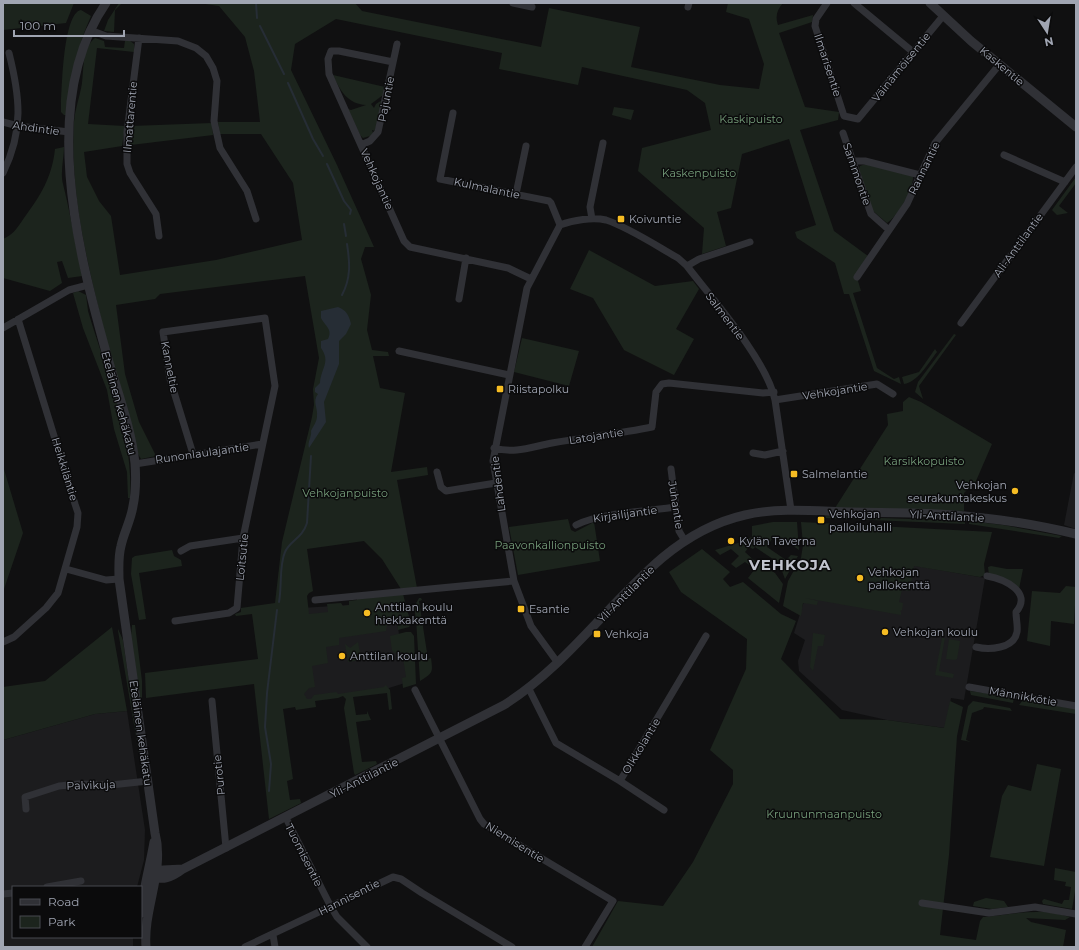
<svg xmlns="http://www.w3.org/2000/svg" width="1079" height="950" viewBox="0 0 1079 950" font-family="Montserrat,sans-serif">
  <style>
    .built { fill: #1c1c1e }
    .green { fill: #1c241d }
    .water { fill: #262d35 }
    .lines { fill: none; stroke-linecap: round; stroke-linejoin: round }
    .stream { stroke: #262d35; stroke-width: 2 }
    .minor { stroke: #303136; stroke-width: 7 }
    .tertiary { stroke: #303136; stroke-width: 9 }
    .poi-dot { fill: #f6bc23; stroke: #0b0b0c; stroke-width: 1.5 }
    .labels { text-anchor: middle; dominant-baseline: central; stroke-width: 3; stroke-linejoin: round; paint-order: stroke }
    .street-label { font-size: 11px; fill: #a0a5b2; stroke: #0b0b0c }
    .park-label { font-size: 11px; fill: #769e7b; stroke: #0b0b0c }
    .poi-label { font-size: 11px; fill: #a0a5b2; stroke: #0b0b0c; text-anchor: start }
    .district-label { font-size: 15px; font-weight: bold; letter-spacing: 1px; fill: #c1c4ce; stroke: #0b0b0c }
  </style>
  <rect width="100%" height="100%" fill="#101011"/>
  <!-- built -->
  <path class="built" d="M1074,473L1076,474V529L1064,525Z
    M905,564L985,578L964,700L951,698L945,728L887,720L842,710L799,671L798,661L805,640L794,633L805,598Z
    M349,605L397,623L408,682L389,688L300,702L286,609Z
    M127,711L145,830L144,860L137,887H13V937H133V947H3V740L95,714Z"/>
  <!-- green -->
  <path class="green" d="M3,3H74L66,23L3,30Z
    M119,3H122L115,10L114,32L104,31L108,20Z
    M198,3H355L362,11L541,47L549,8L640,27L631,67L720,85L759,89L764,64L749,19L726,12L728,3H783C777,10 775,16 778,25L813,15L812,22L779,33L805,107L839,112L838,120L800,130L834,231L872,259L858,281L861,291L853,293L877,368L894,379L899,377L901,384L874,371L849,294H844L835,263L797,238L795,232L816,225L789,139L742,154L731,208L717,212L726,246L702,254L704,228L638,171L642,148L711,130L705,103L687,90L582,67L578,85L499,69L502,53L336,19L295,44L291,70L337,165L374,247H365L361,259L371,295L367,330L372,350L388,352L389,356H373L380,388L405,393L391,472L427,467L428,475L397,480L417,588L401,589L382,559L364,541L307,549L313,591L309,593L307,596L309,614L328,612L327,604L341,603L343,606L349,605V601L357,600V598L403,594L411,624L409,627L398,630L397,623L387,624L386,631L339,638V645L326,647L328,663L312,666L315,687L309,688L304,694L307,699H311L314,695L336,692L338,694L384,687L386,685L390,690L392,709L389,710L387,693L353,697L356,715L367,714V711L371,720L356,722L362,762L376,761L377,764L355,775L354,773L344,708L346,699L343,696L338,698L315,701L316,707L296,710L295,707L283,709L293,779L287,781L290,800L300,799L301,803L269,819L254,684L146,698L145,673L258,659L252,614L236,616L235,614L241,612V608L275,603L282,542L312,417L314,405L313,389L319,358L305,276L160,294L155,299L116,305L125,374L139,422L156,456L141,459L138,454C124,406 111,359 99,310C84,249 70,185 74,122C75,109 80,96 82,83C84,69 82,48 95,38L104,41L105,47L124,48L125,41L129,40L134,44V52L97,48L88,124L125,126L122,146L84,152L87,177L99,201L111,216L120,275L216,260L302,240L293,183L261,134H220L218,122H260L254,71L245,37L219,6Z
    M81,10L91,16C77,47 70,81 66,115H64L61,112V103C62,88 63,13 81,10Z
    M333,75L385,87L383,95L371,104L374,108L376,104L382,100L375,131L372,130L373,133L370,136L363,138L360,135L348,109L351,110L366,105C348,104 340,91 333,75Z
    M614,107L634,110L631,120L612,115Z
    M212,123L213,135L131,145L129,151L131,126Z
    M64,147C64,158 60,173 63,184C70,212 76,246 82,276L68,278L62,261L57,262L62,283L50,291L3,278V239C13,235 18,227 24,218C41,195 52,177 55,149Z
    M865,164L913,176C914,188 898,217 887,223L873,211L859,169L860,166Z
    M1076,177V183L1059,206L1068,213L1057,215L1052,210Z
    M589,250L655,286L693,281L699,289L676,329L694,339L674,375L624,350L593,298L570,289Z
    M78,291L86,295L88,311C106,372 134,434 130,498H128L127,472L114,429L107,390L83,328L73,293Z
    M954,334L956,335L919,386L923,399L915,392L918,382Z
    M522,338L579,351L569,386L514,372Z
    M935,349L937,352C929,362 918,382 904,384L902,377L919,372Z
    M909,397L921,402L992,444L976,481L964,493V511L835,508L888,425L887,414L903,411V402Z
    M3,466L23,533L3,592Z
    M825,516L965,521V524L825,518Z
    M568,519L571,530L575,532L594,522L600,561L518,575L509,527Z
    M969,521L1003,525L1062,536L1059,538L969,524Z
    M773,522H797L799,550L786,541L773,537L767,547L786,560L791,555L798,556L785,579L779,563L755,547L753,549L749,547L745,552L758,564L762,561L763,566L775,573L783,584L779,603L748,578L755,569L745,562L736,568L731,564L739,556L731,549L720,555L715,550L738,543L752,537V526Z
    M801,522L992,532L984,564L985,575L980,577L914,566L910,591L902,590L899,602L903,603L902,610L900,611L901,612V615L805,598L818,601L817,605L803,603L801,616L783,606L788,581L801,558L803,545Z
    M702,549L730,572L723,579L730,587L743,582L781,614L796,621L781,659L840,719L887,720L944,728L950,701L963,707L957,736L949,855L940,935L976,940L980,921L983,917C1000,916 1018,912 1036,912C1047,911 1058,914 1070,917L1065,920L1026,918L1031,922L1066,930L1063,947H592L618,901L663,906L693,862L733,784V770L710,750L746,669L747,639L681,592L669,572Z
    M172,550L174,556L181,560L182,566L139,573L146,619L139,620L131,574L132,558L135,556Z
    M991,566L1007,569H1023L1019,589L989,575L988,567Z
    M1066,586L1076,587L1074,624L1051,621L1050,646L1027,641L1032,591L1060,593Z
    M419,598H421L422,600L419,601L428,659L431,658C433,673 433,673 420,681L416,619L414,607Z
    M132,625H135L142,681V699L140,700L131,636Z
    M112,627L127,711L95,714L3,740V687L45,681Z
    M118,629L123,640L143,777L118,631Z
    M406,632H411L414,636L416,684L403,688L402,678L406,677L402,652L394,653L392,650L390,636Z
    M813,633L825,635L823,646H818L813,671L810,667Z
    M942,638H945L939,671L954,674L953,678L935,675Z
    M949,639L960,641L957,659L954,660L946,659Z
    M358,642L361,660L348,662L345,644L350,648Z
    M970,691L1014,697L1013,703L971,695Z
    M1023,700L1076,709V714L1019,705Z
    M973,701L1010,708L1012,711L984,707L983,709L972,713L966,740L971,742L961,740L968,706Z
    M1037,764L1061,769L1044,866L990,857L1002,796L1008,785L1031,791Z
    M1055,868L1076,872V885L1072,909L1043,904L1042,901L1044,899L1062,904L1064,900H1069L1071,887L1065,886L1066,882L1054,880Z
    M986,898L1004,901L1008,907L992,909L973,906L974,902Z"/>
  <!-- water -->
  <path class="water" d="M338,307C346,310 349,315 351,324L346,334L339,341V364L324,402L326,422L309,448C307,442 312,437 311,431C313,426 317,422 317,416C318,407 312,402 318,394L315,392V388L320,383C321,368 331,362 321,348V341L328,339C333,329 325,326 321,318V311Z"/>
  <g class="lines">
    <!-- stream -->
    <path class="stream" d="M256,3L257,18
      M260,26L284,74
      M288,83L313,139L323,156
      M327,164L344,201L351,210L350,214
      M344,224L346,236
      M342,295C351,278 350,263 347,244
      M279,602C282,587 279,565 285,552C290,540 302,539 307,523L311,456
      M269,791L271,764L265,727L267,693L277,610"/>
    <!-- minor -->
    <path class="minor" d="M513,3L532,7
      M827,3L816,19L815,26L844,116L858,119L943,16
      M854,3L913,52
      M688,7L689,3
      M90,30L106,36L178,41L196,48L206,56L213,68L217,81L214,121L220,148L247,191L256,219
      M139,38L127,132V164L130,173L156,214L159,236
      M393,62L339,51H331L328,59L329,74L404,241L410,247L508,268L531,279
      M453,113L440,179L549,201L551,203L560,225
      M3,122L18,126L69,132
      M843,133L871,214L889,230
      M361,145L370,141L378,132L397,44
      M1004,155L1065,182
      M853,161H865L920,175
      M3,173C24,130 20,97 9,53
      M516,194L526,146
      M592,219L590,207L603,143
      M687,266L699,259L750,242
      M857,277L907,204L935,143L999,65
      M459,299L466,258
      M961,323L1076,167
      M3,328L69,290L88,285
      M399,351L509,375
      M775,400L877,384L893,394
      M494,448C515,454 531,447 552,443C585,437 619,434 652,427L656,392L662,384L669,383L763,393L774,392
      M753,453L765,455L783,451
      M135,464L262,444
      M671,469L679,531L685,541
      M437,472L441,487L446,491L496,483
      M576,525C599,513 649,511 676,507
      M181,551L190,546L243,538
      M66,569L106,580L119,579
      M315,600L514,581
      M175,621L229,613L237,608L243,538L275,386L265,318L163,332L170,379L193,454
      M3,642L14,637L46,608L58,593L77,527L78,513L75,504L18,319
      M976,647C989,650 1014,649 1017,632C1018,626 1016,619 1016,612C1033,592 1004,579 987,576
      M559,662L555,659L531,626L514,581L493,461L527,288L560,225C573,220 593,217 606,220C628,227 657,246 678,258L687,266C713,300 766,359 775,400L791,510
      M969,687L1076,706
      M529,689L556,743L620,781L706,636
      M415,690L480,819L484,824L613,901L585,947
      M212,701L226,848
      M620,781L664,810
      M26,809L25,797L59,786L79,784L111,785L148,781
      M286,818L331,907L337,917L367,947
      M47,887L81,881
      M3,894L13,893
      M922,903L989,913L1035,907L1076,914
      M273,935L275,947
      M245,947L393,877L401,879L422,893L512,947"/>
    <!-- tertiary -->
    <path class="tertiary" d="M106,3C39,100 77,248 106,352C116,388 131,426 135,463C136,477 136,492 133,506C131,520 124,532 121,546C118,557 119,568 119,579L155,833C165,871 143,909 146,947
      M930,3L971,41L1076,127
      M153,873L163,870L183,869
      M148,874C162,882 171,878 183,869L504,705C566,666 607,605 662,558C686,538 714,522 745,515C780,507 816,511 851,512C895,513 940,512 984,518C1014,521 1046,527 1076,534
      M141,913C143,889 150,866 154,842"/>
  </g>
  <!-- markers -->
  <g class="poi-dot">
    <rect x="617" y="215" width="8" height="8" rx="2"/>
    <rect x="496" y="385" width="8" height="8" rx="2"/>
    <rect x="790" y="470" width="8" height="8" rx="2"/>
    <circle cx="1015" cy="491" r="4"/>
    <rect x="817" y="516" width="8" height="8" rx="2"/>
    <circle cx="731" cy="541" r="4"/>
    <circle cx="860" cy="578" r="4"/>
    <rect x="517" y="605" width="8" height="8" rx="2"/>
    <circle cx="367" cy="613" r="4"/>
    <circle cx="885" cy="632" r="4"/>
    <rect x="593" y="630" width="8" height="8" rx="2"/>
    <circle cx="342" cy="656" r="4"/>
  </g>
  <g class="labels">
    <!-- street labels -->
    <g class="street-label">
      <text transform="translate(828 65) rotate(72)">Ilmarisentie</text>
      <text transform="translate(1002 66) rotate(40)">Kaskentie</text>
      <text transform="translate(901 67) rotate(-51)">Väinämöisentie</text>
      <text transform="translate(386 99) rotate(-79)">Pajuntie</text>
      <text transform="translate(130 117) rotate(-85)">Ilmattarentie</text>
      <text transform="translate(36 128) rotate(8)">Ahdintie</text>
      <text transform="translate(924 168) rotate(-64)">Rannantie</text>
      <text transform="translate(857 174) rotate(71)">Sammontie</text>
      <text transform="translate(377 179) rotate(66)">Vehkojantie</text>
      <text transform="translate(487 188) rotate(12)">Kulmalantie</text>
      <text transform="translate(1018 245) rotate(-54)">Ali-Anttilantie</text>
      <text transform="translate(725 316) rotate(53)">Salmentie</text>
      <text transform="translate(170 367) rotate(79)">Kanneltie</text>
      <text transform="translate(835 391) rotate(-9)">Vehkojantie</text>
      <text transform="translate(119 403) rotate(75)">Eteläinen kehäkatu</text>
      <text transform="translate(596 436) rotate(-9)">Latojantie</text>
      <text transform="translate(202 453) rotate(-8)">Runonlaulajantie</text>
      <text transform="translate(65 469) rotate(73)">Heikkiläntie</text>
      <text transform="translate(498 484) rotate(-97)">Lahdentie</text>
      <text transform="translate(676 505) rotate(81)">Juhantie</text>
      <text transform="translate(625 514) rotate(-8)">Kirjailijantie</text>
      <text transform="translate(947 516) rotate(3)">Yli-Anttilantie</text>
      <text transform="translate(242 557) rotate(-84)">Loitsutie</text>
      <text transform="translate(626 594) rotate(-45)">Yli-Anttilantie</text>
      <text transform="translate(1023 696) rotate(10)">Männikkötie</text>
      <text transform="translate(141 733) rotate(82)">Eteläinen kehäkatu</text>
      <text transform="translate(641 746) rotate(-59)">Olkkolantie</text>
      <text transform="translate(219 775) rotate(-96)">Purotie</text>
      <text transform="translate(364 778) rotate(-27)">Yli-Anttilantie</text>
      <text transform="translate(91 785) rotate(-2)">Palvikuja</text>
      <text transform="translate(515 842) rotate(32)">Niemisentie</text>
      <text transform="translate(304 855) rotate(63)">Tuomisentie</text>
      <text transform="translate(349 897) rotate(-27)">Hannisentie</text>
    </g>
    <!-- park labels -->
    <g class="park-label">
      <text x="751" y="119">Kaskipuisto</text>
      <text x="699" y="173">Kaskenpuisto</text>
      <text x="924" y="461">Karsikkopuisto</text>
      <text x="345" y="493">Vehkojanpuisto</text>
      <text x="550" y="545">Paavonkallionpuisto</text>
      <text x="824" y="814">Kruununmaanpuisto</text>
    </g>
    <!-- poi labels -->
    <g class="poi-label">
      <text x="629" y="219">Koivuntie</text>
      <text x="508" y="389">Riistapolku</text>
      <text x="802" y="474">Salmelantie</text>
      <text x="1007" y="485" text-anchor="end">Vehkojan<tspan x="1007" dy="13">seurakuntakeskus</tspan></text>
      <text x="829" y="514">Vehkojan<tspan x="829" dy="13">palloiluhalli</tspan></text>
      <text x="739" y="541">Kylän Taverna</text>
      <text x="868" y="572">Vehkojan<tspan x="868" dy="13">pallokenttä</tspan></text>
      <text x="375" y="607">Anttilan koulu<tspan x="375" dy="13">hiekkakenttä</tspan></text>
      <text x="529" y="609">Esantie</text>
      <text x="893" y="632">Vehkojan koulu</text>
      <text x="605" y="634">Vehkoja</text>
      <text x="350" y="656">Anttilan koulu</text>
    </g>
    <!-- district labels -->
    <g class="district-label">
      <text x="790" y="564">VEHKOJA</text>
    </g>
  </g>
  <!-- border -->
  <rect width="1079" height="950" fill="none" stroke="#a0a5b2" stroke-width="8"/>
  <!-- legend -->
  <rect x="12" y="886" width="130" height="52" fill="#0b0b0c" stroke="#47494e"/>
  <rect x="20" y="899" width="20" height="6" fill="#303136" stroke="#47494e"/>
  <text x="48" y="906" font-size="12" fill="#a0a5b2">Road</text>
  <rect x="20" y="916" width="20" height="12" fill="#1c241d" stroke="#47494e"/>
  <text x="48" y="926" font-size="12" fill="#a0a5b2">Park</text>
  <!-- north arrow -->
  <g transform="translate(1047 32) rotate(168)" stroke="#0b0b0c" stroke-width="3" paint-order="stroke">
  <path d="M0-3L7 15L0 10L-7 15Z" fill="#a0a5b2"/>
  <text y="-6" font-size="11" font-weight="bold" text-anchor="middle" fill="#a0a5b2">N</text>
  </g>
  <!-- scale -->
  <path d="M14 30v6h110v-6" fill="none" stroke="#a0a5b2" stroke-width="2"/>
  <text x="20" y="30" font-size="12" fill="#a0a5b2" stroke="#0b0b0c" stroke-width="3" paint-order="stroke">100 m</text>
</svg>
